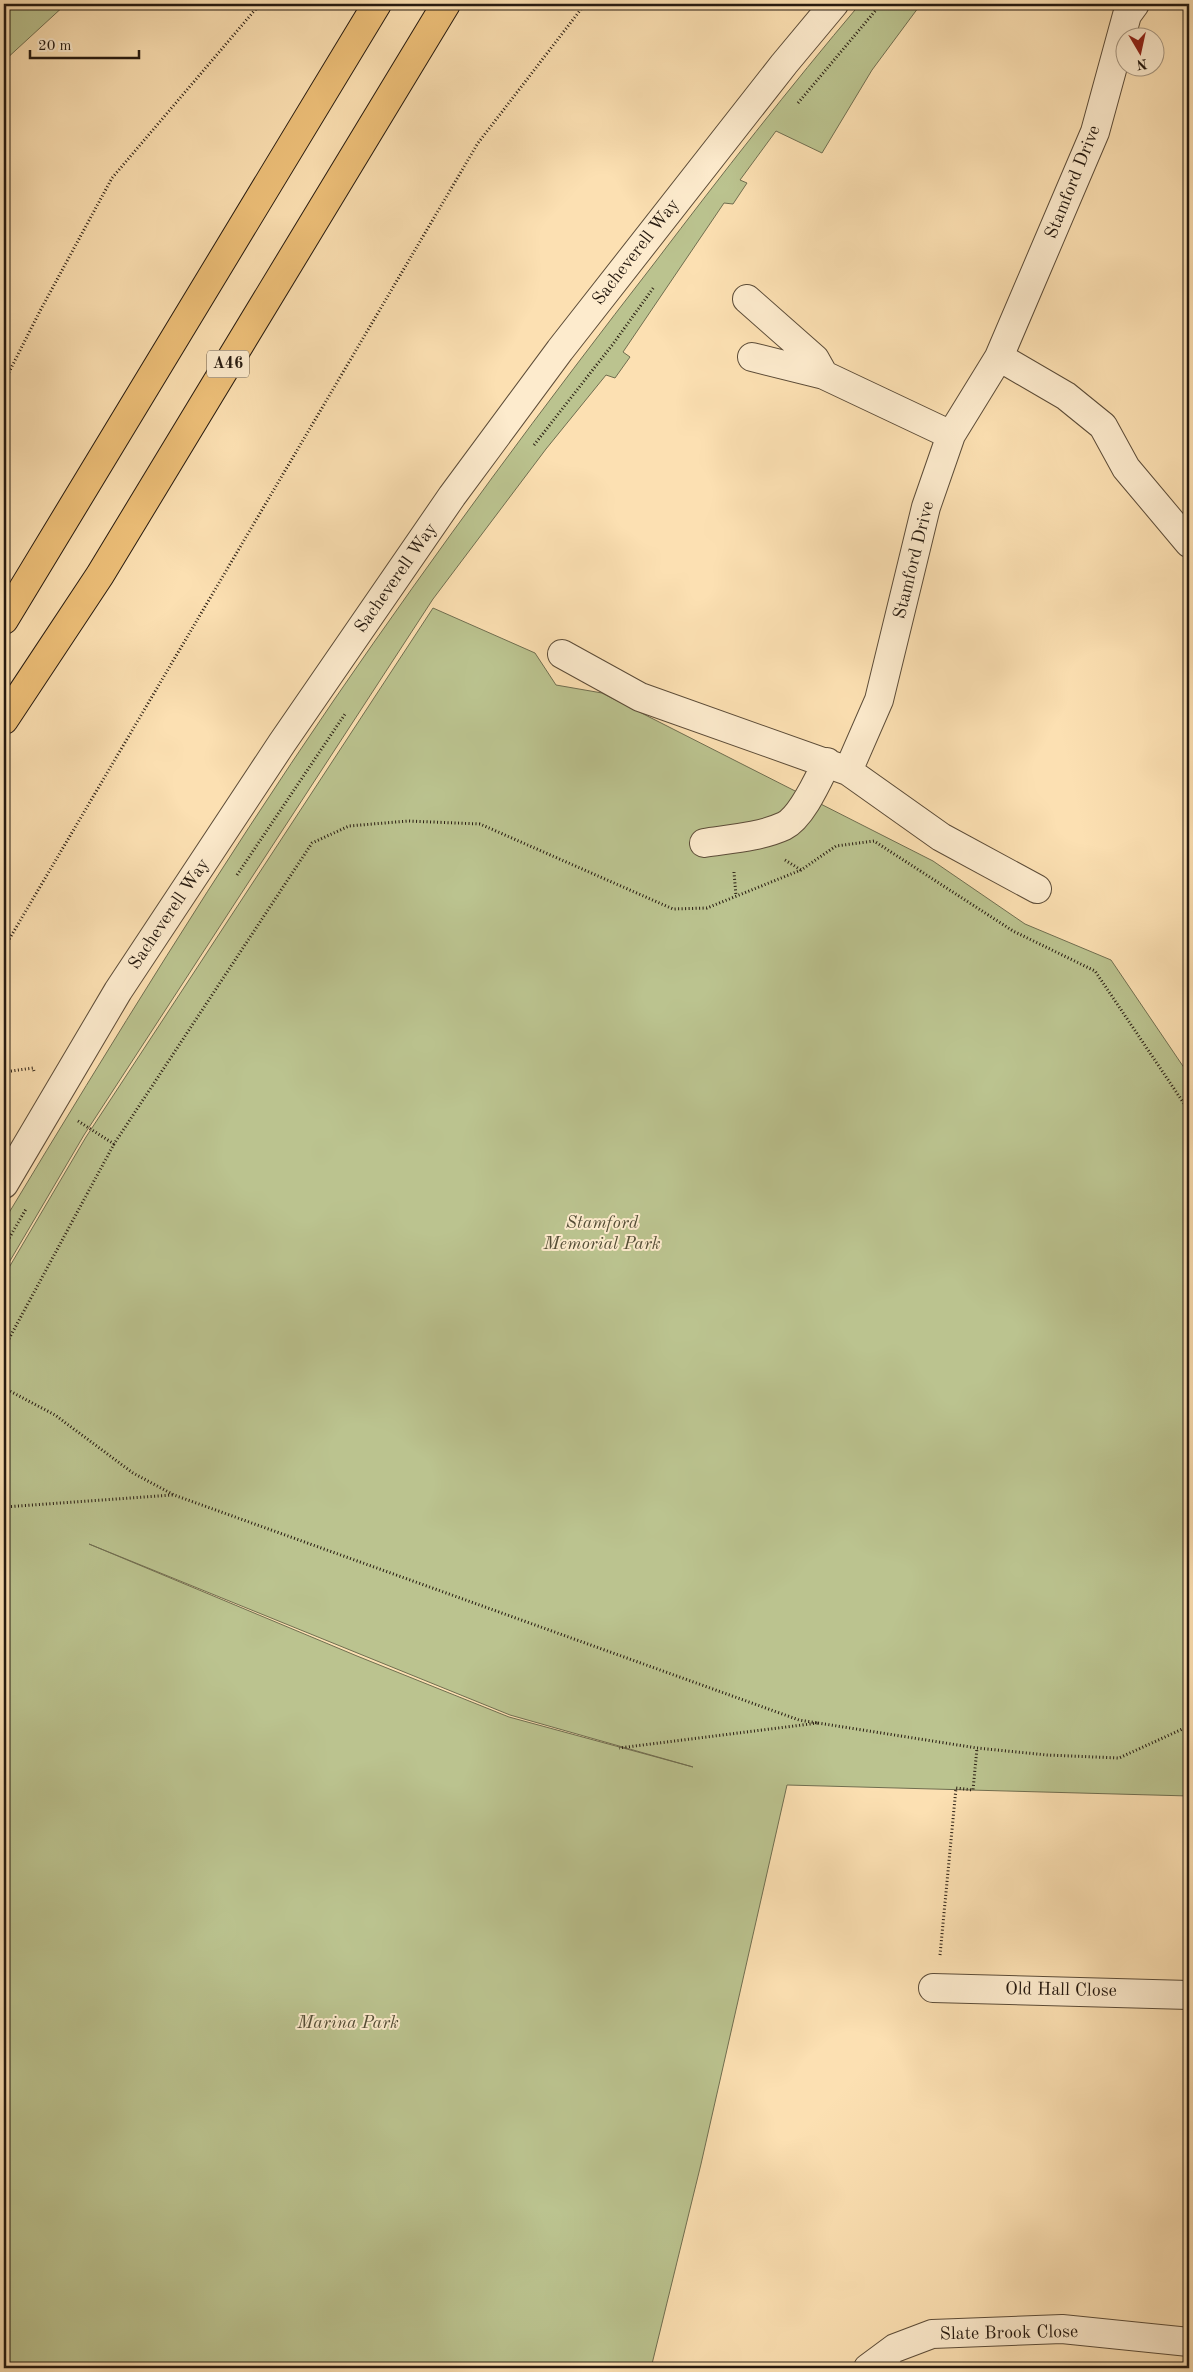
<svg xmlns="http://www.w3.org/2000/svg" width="1193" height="2372" viewBox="0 0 1193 2372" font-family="'Old Standard TT',serif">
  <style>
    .green { fill: #bbc38f; stroke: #706e50; fill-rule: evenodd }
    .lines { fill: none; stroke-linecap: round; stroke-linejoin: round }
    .minor-casing { stroke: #5c4c38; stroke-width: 30 }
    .highway-casing { stroke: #261a10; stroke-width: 30 }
    .path { stroke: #261a10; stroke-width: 3; stroke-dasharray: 1 2.5; stroke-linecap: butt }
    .minor { stroke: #fdebcd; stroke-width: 28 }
    .highway { stroke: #eec079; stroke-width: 28 }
    .labels { text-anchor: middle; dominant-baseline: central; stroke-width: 4; stroke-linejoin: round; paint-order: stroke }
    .shield { fill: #fdebcd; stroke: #665949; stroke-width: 1 }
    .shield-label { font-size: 16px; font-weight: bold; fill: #261a10 }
    .street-label { font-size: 18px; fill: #261a10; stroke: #fdebcd }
    .park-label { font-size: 18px; font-style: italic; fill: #534d36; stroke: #fdebcd }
  </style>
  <rect width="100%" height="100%" fill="#fce0b2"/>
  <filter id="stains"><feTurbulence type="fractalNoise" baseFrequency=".004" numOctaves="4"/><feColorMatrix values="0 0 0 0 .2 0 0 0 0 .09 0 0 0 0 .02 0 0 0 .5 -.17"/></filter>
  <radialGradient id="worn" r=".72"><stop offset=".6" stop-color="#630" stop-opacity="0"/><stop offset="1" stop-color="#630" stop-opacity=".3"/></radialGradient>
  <!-- green -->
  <path class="green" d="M4,4H66L4,61Z
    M860,4H921L872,70L822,153L776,131L740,180L747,183L733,204L724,203L623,352L630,357L615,378L606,375L546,449L433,599L84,1135L4,1271V1222L7,1216C112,1042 219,868 334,700C437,550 545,404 656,261C722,174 789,88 860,4Z
    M433,608L535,653L556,685L602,693L933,861L1025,924L1111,960L1189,1075V1796L787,1785L701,2164L651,2368H4V1276L86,1137ZM89,1544L510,1715L693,1767L509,1717L357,1656Z"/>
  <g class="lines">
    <!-- minor casing -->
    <g class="minor-casing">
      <path id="minor" d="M747,299L815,359L824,375L752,357
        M999,357L1066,396L1103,426L1126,468L1189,543
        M824,375L951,435
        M562,654L640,697L848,771L941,837L1037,889
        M848,771L879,700L926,507L951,435L999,357L1095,132L1127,15L1135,4
        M704,843C730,839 760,837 784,826C802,817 818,780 827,762
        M4,1184L118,991L282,743L452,496L560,350L784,64L834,4
        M933,1988L1189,1995
        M868,2368L895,2348L932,2334L1062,2329L1189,2342"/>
    </g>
    <!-- highway casing -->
    <g class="highway-casing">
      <path id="highway" d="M4,620L377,4
        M4,720L100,575L446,4"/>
    </g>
    <!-- path -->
    <path class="path" d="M798,103L881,4
      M4,382L40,311L112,178L260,4
      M534,445L613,344L654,287
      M785,860L801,870
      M734,872L736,896
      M237,875L345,714
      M4,948L478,143L585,4
      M4,1072L33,1068L34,1071
      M78,1121L114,1144L312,843L349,826L408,821L480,824L673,909L707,908L801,870L836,846L874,841L1013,931L1095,971L1189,1111
      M4,1247L26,1209
      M4,1348L114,1144
      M4,1388L55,1415L133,1473L174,1495L799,1720L818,1723L619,1748
      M4,1507L173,1495
      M818,1723L977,1748L1047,1755L1119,1758L1189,1726
      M940,1955L956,1788L973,1790L977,1748"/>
    <!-- minor -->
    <use href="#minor" class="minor"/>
    <!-- highway -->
    <use href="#highway" class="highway"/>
  </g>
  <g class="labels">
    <!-- shield labels -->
    <rect class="shield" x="207" y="350.5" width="42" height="27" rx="4"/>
    <g class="shield-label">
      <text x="228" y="364">A46</text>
    </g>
    <!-- street labels -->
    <g class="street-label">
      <text transform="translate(1073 182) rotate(-68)">Stamford Drive</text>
      <text transform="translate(636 252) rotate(-52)">Sacheverell Way</text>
      <text transform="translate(914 560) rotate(-76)">Stamford Drive</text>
      <text transform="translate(396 578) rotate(-55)">Sacheverell Way</text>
      <text transform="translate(169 914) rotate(-56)">Sacheverell Way</text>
      <text transform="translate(1061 1990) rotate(1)">Old Hall Close</text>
      <text transform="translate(1009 2333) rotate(-1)">Slate Brook Close</text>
    </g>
    <!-- park labels -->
    <g class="park-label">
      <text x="602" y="1223">Stamford<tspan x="602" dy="21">Memorial Park</tspan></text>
      <text x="348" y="2023">Marina Park</text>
    </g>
  </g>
  <!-- margin -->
  <rect width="1193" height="2372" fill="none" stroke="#fce0b2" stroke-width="20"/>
  <rect x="5" y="5" width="1183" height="2362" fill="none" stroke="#261a10" stroke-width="2.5"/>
  <rect x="10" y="10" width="1173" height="2352" fill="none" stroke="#261a10"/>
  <!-- north arrow -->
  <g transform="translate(1140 52) rotate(171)"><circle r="24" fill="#fdebcd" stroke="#a79781"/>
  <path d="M0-4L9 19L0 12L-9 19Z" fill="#8f2418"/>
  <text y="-8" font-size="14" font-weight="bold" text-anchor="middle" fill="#261a10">N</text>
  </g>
  <!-- scale -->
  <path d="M30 50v8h109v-8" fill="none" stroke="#261a10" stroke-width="2.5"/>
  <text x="38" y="50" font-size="15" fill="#261a10" stroke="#fdebcd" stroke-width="4" paint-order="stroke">20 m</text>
  <rect width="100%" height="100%" filter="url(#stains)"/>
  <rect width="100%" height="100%" fill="url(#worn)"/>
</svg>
